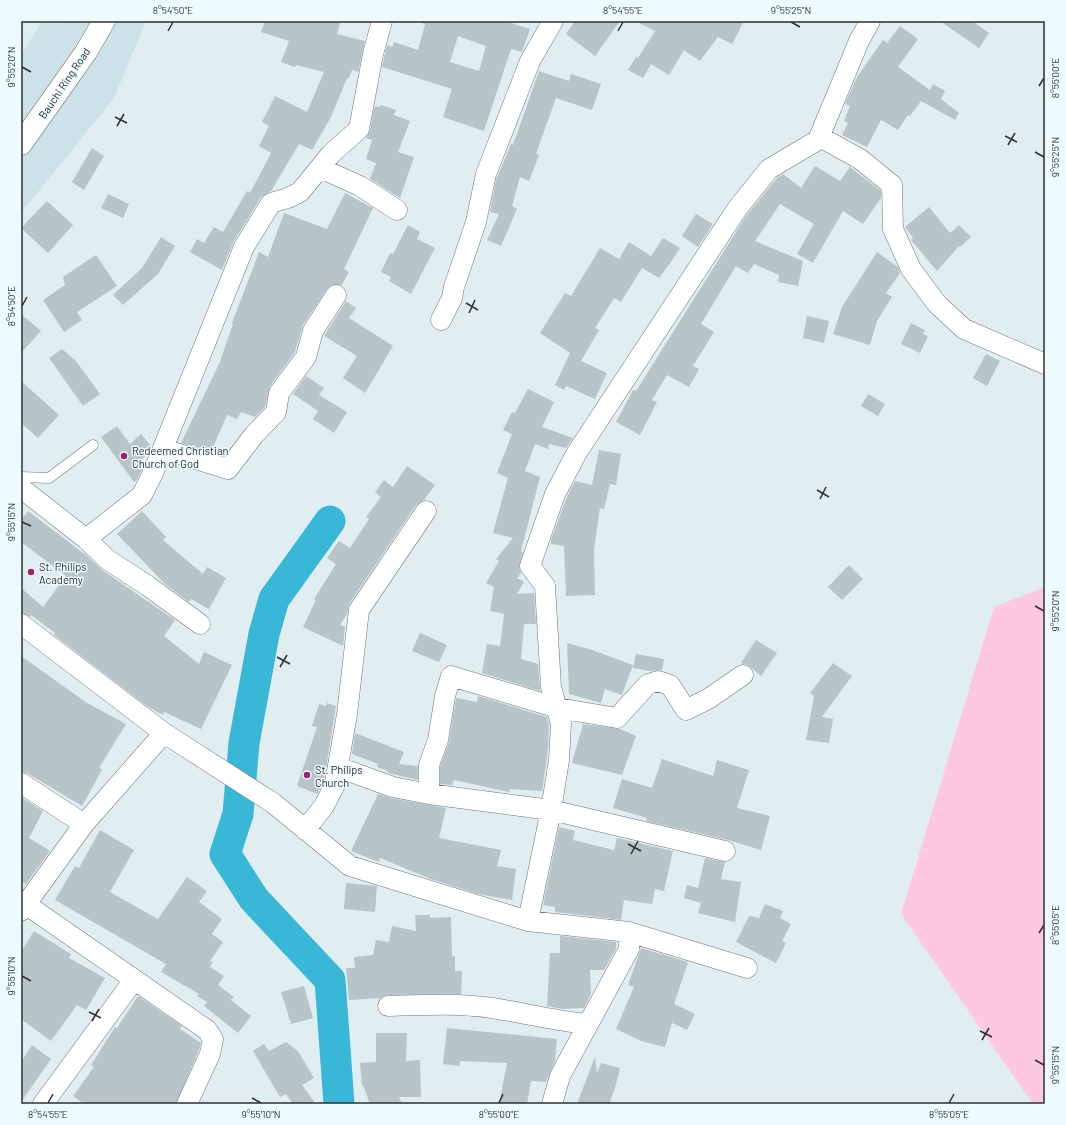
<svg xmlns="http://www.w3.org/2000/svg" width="1066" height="1125" viewBox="0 0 1066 1125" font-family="Barlow,sans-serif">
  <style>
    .built { fill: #cce2e8 }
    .green { fill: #fdc8e0 }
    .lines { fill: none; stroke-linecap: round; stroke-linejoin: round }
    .river { stroke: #38b8d6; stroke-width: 31 }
    .building { fill: #b7c4c8; fill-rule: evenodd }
    .service-casing { stroke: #6b777a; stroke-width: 11 }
    .minor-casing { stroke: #6b777a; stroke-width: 21 }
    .primary-casing { stroke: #6b777a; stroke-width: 23 }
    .service { stroke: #fff; stroke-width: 10 }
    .minor { stroke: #fff; stroke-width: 20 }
    .primary { stroke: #fff; stroke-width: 22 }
    .ticks { fill: none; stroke: #2c3032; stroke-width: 1.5 }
    .poi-dot { fill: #a11e6d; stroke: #edfbfe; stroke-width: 1.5 }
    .labels { text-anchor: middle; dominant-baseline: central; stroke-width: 3; stroke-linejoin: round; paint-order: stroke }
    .street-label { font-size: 11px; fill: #2c3032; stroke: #edfbfe }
    .poi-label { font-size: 11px; fill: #2c3032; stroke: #edfbfe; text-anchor: start }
    .neatline { fill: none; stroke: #2c3032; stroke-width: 1.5 }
    .ticks-label { font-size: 10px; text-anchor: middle; fill: #2c3032 }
  </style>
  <rect width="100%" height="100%" fill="#e0edf1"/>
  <!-- built -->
  <path class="built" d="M42,21H146L114,98L21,213V55Z"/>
  <!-- green -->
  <path class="green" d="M1045,587V1104H1033L901,914L994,607Z"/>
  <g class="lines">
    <!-- river -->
    <path class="river" d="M330,521L274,599L264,634L244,743L238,814L225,854L254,899L330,980L339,1104"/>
  </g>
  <!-- building -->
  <path class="building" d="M265,21H341L337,34L365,41L358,72L352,70L349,78H347L331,117L312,150L299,144L271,191L261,197L234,241L222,270L190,252L197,239L204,243L214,227L223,232L247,191L250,193L271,153L259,146L269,126L262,122L275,96L307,112L324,72L296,65L295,67L281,62L289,41L261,32Z
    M422,21H505L530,29L522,52L511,49L484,131L443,117L452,89L382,67L387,45L392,47L394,42L418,50L425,24L422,23ZM458,36L486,46L479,71L450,62Z
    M575,21H620L595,56L566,34Z
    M635,21H744L732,44L718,37L700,61L684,50L669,75L651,64L643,78L628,70L636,57L638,58L655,31Z
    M940,21H972L989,33L979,48Z
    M900,26L918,39L898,67L930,90L933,84L945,91L941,99L959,113L955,120L921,101L910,116L908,115L898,130L881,120L867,147L842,135L848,123L844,121L850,106L845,104L857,77L883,40L887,43Z
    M539,71L569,81L571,74L601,84L592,110L556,98L536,154L539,155L529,181L520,177L512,206L517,209L501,246L487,240L499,214L490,212L496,180L511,144L513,145Z
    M381,105L396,110L394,115L410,121L398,152L414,157L400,198L370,179L376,163L366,159L372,140L366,138L370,131L374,109L376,106L380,107Z
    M92,148L104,156L84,190L72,182Z
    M815,166L840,181L850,167L881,191V198L863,224L843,211L813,263L797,254L814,224L780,204L755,241L803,261L798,286L778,282L779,275L754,264L748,273L736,266L701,324L714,332L693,366L699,369L689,387L667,375L652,400L657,402L640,435L616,422L633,390L636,391L746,216L777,178L783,174L801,188Z
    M345,193L373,208L344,269L349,272L342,285H331L327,289L303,325L295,352L270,386L265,407L255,417L241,412L237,419L227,415L211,452L181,443L219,364L233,324L232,323L259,252L268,257L284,213L327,229Z
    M108,194L129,204L123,218L101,208Z
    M47,201L73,225L48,253L21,228Z
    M929,207L950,233L959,225L971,237L960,247L959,246L937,271L911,240L913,238L905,227Z
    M696,214L713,224L698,247L682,236Z
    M408,225L420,232L417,239L435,248L411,294L389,281L391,277L381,272L390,253L393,254Z
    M161,237L175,246L158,274L123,305L113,295L142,268Z
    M663,238L680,248L671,262L659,278L642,268L621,302L614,298L595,328L599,330L581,361L607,373L595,399L566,386L564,390L555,385L570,353L540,333L565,293L571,296L600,248L619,259L629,242L651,256Z
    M877,252L898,267L900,273L886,293L892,297L877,321L870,345L833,334L842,307Z
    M96,255L117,286L77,312L82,320L64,332L43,300L65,285L63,277Z
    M346,301L356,308L349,318L393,346L365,393L343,378L357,356L324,336Z
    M21,314L41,331L21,353Z
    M807,316L829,321L824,343L803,338Z
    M911,323L925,330L923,334L928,336L920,353L901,344Z
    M62,349L76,361L100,394L83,406L49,358Z
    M986,354L1000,361L987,386L973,378Z
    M306,376L324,388L319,395L347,412L334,433L313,419L318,411L293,394Z
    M21,381L59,415L38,438L21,423Z
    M528,389L554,402L542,427L573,438L566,448L549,444L548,449L535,444L525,471L540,477L521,551L523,552L519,567L521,573L517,578L524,582L517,594L534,593L536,624H524L521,659L538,664L540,691L482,673L487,644L500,646L504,614L490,611L494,587L486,583L499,561L496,559L513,538L493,533L508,478L497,473L512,434L503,430L512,412L515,413Z
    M868,394L885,404L878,416L861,406Z
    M117,426L130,444L141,434L151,446L148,454L141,460L144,464L137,480L134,482L101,437Z
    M599,450L621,454L616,485L610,484L604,509L600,508L594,549L595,595L566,596L564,546L551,544V540L566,499L575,481L592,485Z
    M407,466L435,485L424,500L416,505L349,604L347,614L340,625L345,627L343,646L303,627L316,600L314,599L336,564L327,558L339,541L350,548L369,519L366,517L381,497L375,492L384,480L393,487Z
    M28,511L87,556L102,570L175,620L164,636L199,664L204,652L232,665L201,729L164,712L163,715L148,707L54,635L55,633L31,615L30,617L21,612V588L43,607L66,576L21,542V520Z
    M142,511L166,537L163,540L203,574L207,567L226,578L209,609L191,599L189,602L165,584L117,534Z
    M849,565L863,579L842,600L828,587Z
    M420,633L447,645L439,662L412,651Z
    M756,640L777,653L761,676L748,665L741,663Z
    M567,643L592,650L633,665L622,695L605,689L601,703L569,694Z
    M636,654L664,659L662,670L650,671L633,668Z
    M21,656L87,703L126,724L99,768L102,770L82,806L27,773L21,772Z
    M833,663L852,676L822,717L833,719L829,743L806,740L814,696L810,693Z
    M478,696L547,717L549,725L548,750L542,791L510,789L509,792L454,780L452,785L440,784V767L449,742L456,698L477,702Z
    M327,703L336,706L324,781L317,794L297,786L317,727L312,726L319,704L326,706Z
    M583,724L620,729L636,736L622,775L572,763Z
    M355,733L404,752L399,764L418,766V780L388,773V771L377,767L378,764L352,754Z
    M662,759L713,776L717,760L749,770L737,808L770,816L761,850L728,840L646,821L647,818L613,808L622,779L652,788Z
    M378,794L391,798L446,808L439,838L501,850L497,866L516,869L512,900L478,894L431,879L380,858L379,862L351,851Z
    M21,797L43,811L29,838L50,851L26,884L21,881Z
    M559,827L575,831L573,840L614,850L617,838L673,851L664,891L655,889L652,904L624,900L621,920L555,912V907L543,905Z
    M100,830L134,850L110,892L158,919L187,877L207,891L199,902L222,919L212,934L223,942L210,961L213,962L210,967L224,976L218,985L234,997L231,1000L251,1016L238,1033L204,1006L207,1002L197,996L199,994L161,972L166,964L55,900L75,866L79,868Z
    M705,858L725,862L721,879L741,882L735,922L698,913L701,903L684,898L687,885L698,888Z
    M346,883L377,886L375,912L344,909Z
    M765,904L783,911L780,918L791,924L782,941L786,943L776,963L736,942L749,916L759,918Z
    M415,915H430V918L451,917L452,957L455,956V971H462L461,994L388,995L381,998L349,1000L346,968H355L354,957L373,955L376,940L389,942L392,926L416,931Z
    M34,931L71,954L69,958L105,978L86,1010L77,1005L51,1041L21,1019V952Z
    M560,936L616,942V949L604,970H590L591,994L584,1008L563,1009L547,1006L550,953H560Z
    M641,948L688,962L674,1004L695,1014L687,1030L672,1023L665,1047L641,1041L616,1029L634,987L628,985Z
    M304,986L313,1018L291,1024L281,992Z
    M138,996L182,1026L180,1029L201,1043L199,1050L176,1104H84L73,1096L94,1067L91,1065L115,1027L117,1028Z
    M447,1028L557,1039L555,1061L546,1082L531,1081L527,1104H499L507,1063L460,1061V1066L443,1064Z
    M376,1033H407L406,1061L420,1060L421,1097H399L402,1104H370L363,1085L362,1086L360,1063L376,1062Z
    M286,1042L298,1051L314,1078L302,1085L316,1104H293L286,1094L280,1097L253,1051L264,1044L269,1051Z
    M32,1045L51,1059L21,1102V1062Z
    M595,1057L597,1073L601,1063L620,1068L615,1088L609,1104H577Z"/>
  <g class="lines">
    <!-- service casing -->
    <g class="service-casing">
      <path id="service" d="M21,477L49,478L93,445"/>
    </g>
    <!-- minor casing -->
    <g class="minor-casing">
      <path id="minor" d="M818,140L820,137L860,159L892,185L893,229L911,269L937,304L964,329L1045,364
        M320,168L360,186L397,210
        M441,320L452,298L454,287L476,222L486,174L530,61L553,21
        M163,449L228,469L254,435L276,412L279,393L306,357L313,331L336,295
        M21,488L86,539L108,560L148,586L200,624
        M86,539L142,495L153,473L244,247L271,203L288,198L300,192L331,154L359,129L373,54L382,21
        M21,624L164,733L273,803L350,866L528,921L629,932V949L560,1076L552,1104
        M21,783L84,824
        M335,783L347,714L359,610L426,511
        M429,794V765L438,740L445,696L451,676L558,708L617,718L648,684L658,681L670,685L686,710L708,699L743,675
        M305,830L324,806L343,769L393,787L429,794L551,810L725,851
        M21,901L207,1030L213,1039L210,1054L187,1104
        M21,911L84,824L164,733
        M528,921L551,810L559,760L561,724L551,687L545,586L530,566L555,494L576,454L737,209L769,169L818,140L859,41L870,21
        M629,932L747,968
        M388,1006C422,1005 457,1003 492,1008C524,1013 556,1021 588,1024
        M43,1104L134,980"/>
    </g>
    <!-- primary casing -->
    <g class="primary-casing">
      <path id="primary" d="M21,144L86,52L104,21"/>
    </g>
    <!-- service -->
    <use href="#service" class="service"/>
    <!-- minor -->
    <use href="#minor" class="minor"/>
    <!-- primary -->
    <use href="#primary" class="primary"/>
  </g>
  <!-- ticks -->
  <path class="ticks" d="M791,22L800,27M168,31L173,22M618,31L623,22M22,67L31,72M1039,86L1044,78M115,117L127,123M117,126L124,114M1005,136L1017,142M1008,145L1015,133M1035,152L1044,157M466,303L478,310M22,306L27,297M469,313L475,300M817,490L829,497M820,499L826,487M22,522L31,526M1035,606L1044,611M277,657L290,664M280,667L287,655M628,844L641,851M631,854L638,841M1039,933L1044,925M22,976L31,981M89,1012L101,1018M92,1021L99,1009M980,1031L992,1037M982,1040L989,1028M1035,1060L1044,1065M252,1098L261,1103M48,1103L53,1094M499,1103L503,1094M949,1103L954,1094"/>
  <!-- markers -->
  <g class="poi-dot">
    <circle cx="124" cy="456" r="4"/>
    <circle cx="31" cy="572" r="4"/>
    <circle cx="307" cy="775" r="4"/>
  </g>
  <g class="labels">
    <!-- street labels -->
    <g class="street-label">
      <text transform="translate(64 83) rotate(-56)">Bauchi Ring Road</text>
    </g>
    <!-- poi labels -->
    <g class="poi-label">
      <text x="132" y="450">Redeemed Christian<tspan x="132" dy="13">Church of God</tspan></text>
      <text x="39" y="566">St. Philips<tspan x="39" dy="13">Academy</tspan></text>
      <text x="315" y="769">St. Philips<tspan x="315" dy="13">Church</tspan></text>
    </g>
  </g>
  <!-- border -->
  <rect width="1066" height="1125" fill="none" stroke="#edfbfe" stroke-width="44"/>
  <rect x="22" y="22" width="1022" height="1081" class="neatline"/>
  <g class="ticks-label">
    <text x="173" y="14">8°54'50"E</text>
    <text x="623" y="14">8°54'55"E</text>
    <text x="791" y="14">9°55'25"N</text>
    <text transform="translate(11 67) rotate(-90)" y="4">9°55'20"N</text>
    <text transform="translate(1055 78) rotate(-90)" y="4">8°55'00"E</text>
    <text transform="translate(1055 157) rotate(-90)" y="4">9°55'25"N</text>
    <text transform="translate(11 306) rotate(-90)" y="4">8°54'50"E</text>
    <text transform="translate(11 522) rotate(-90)" y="4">9°55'15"N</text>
    <text transform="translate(1055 611) rotate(-90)" y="4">9°55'20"N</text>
    <text transform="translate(1055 925) rotate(-90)" y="4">8°55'05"E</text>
    <text transform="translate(11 976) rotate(-90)" y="4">9°55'10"N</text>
    <text transform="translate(1055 1065) rotate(-90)" y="4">9°55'15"N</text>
    <text x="48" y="1118">8°54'55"E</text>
    <text x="261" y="1118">9°55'10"N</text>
    <text x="499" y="1118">8°55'00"E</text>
    <text x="949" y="1118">8°55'05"E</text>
  </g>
</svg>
